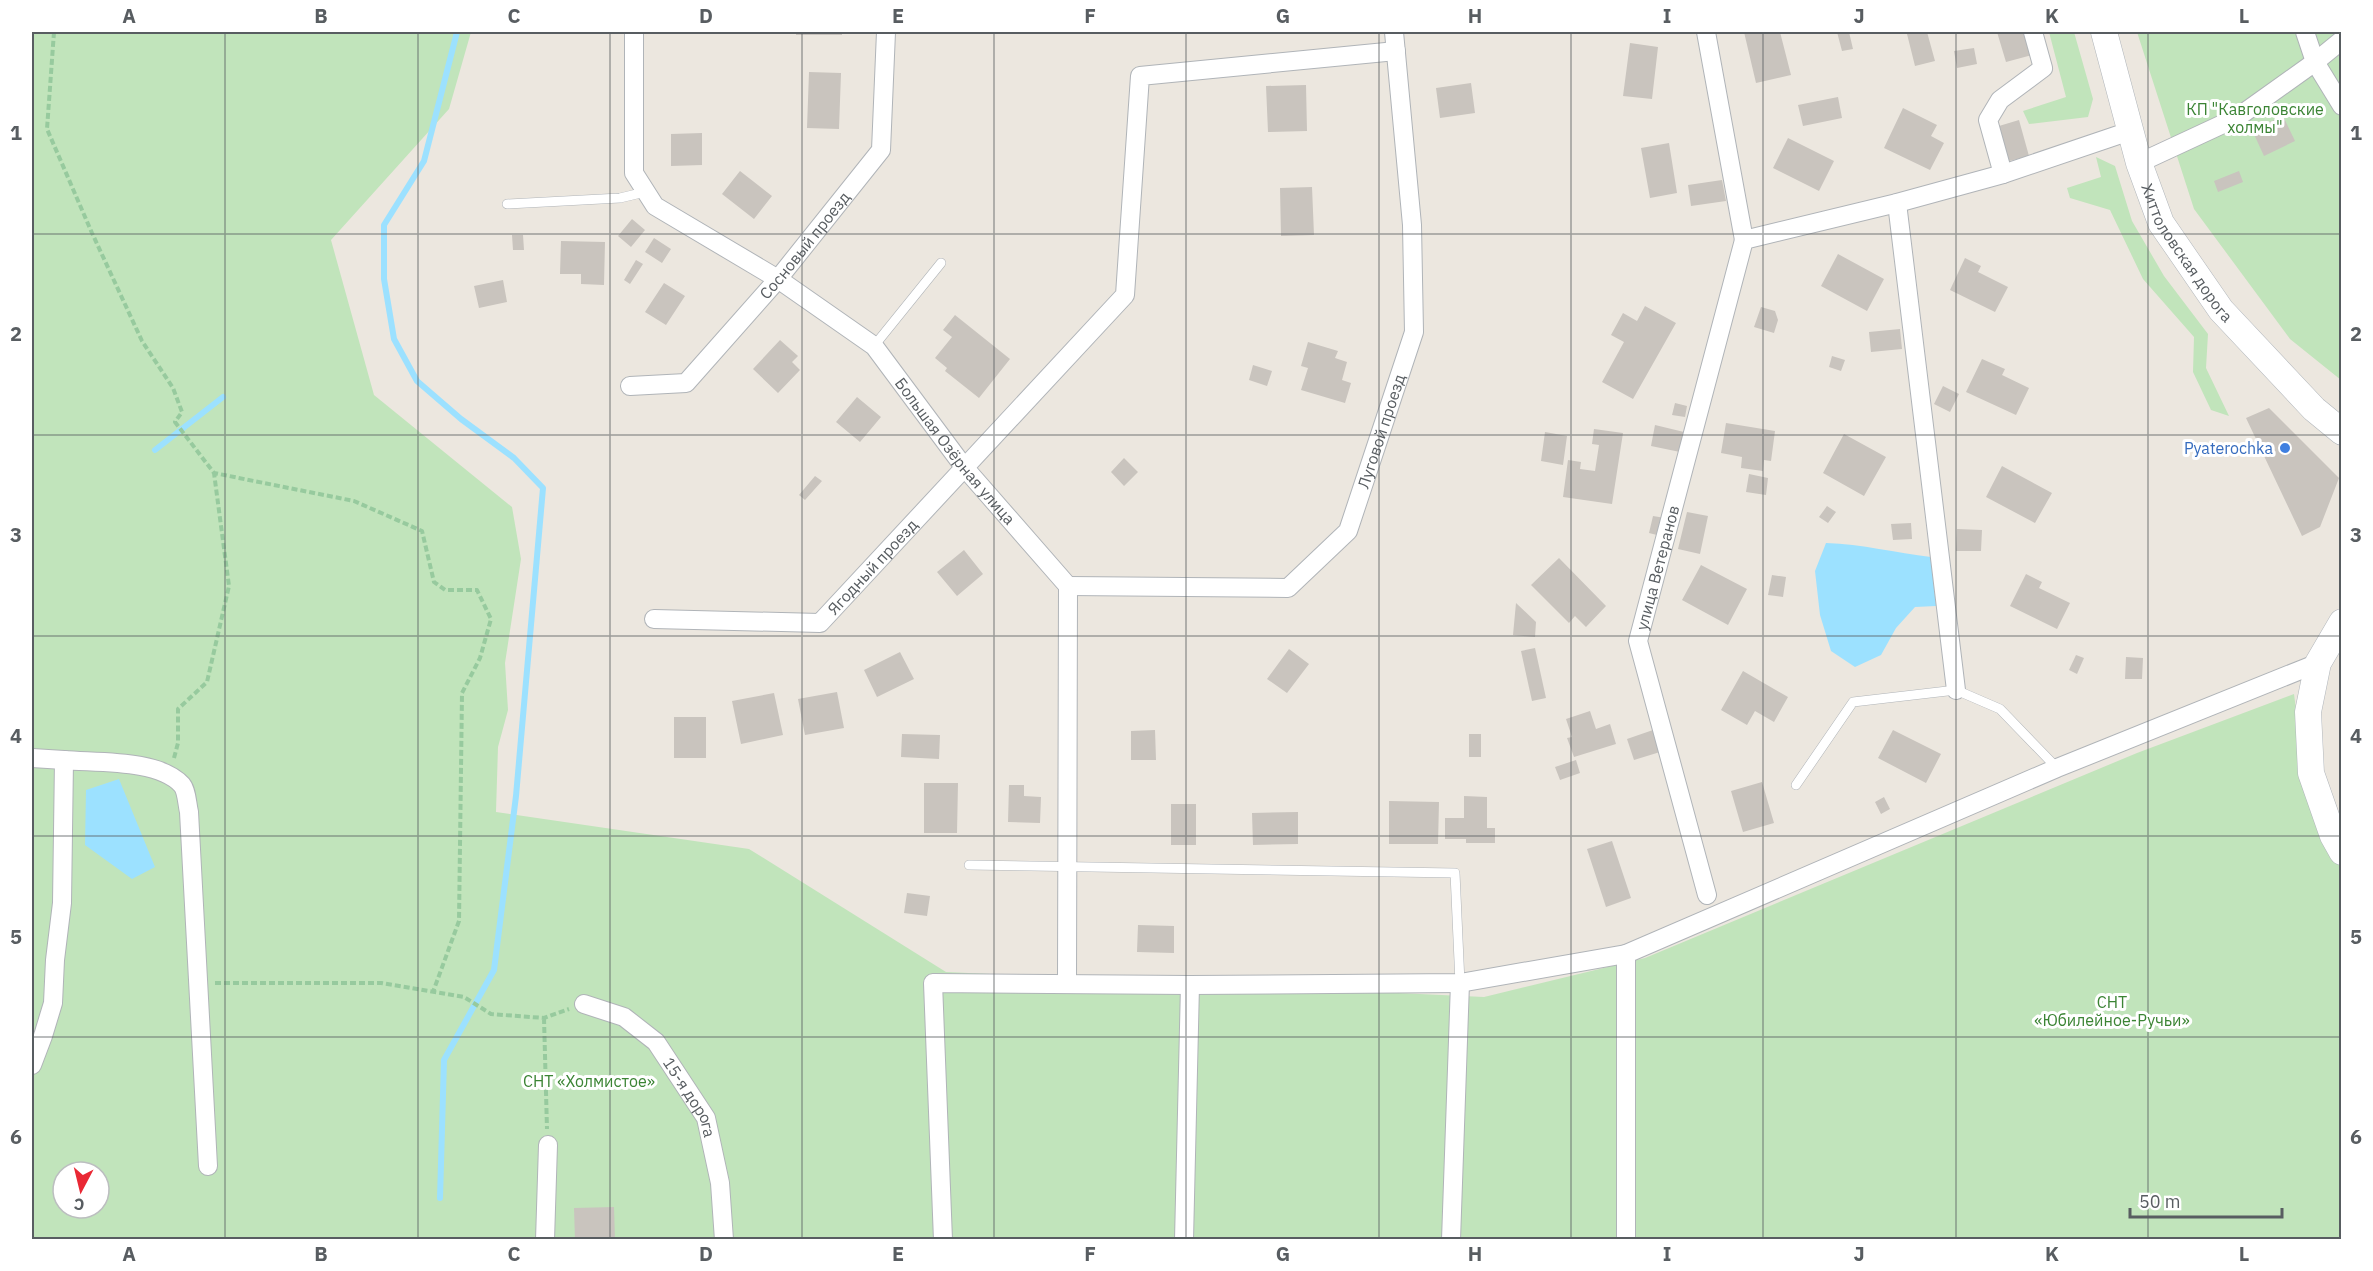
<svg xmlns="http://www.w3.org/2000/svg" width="2373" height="1271" viewBox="0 0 2373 1271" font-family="'IBM Plex Sans',sans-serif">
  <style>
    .green { fill: #c1e4bb; fill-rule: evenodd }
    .water { fill: #9ce1ff }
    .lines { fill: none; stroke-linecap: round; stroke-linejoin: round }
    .stream { stroke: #9ce1ff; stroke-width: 6 }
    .building { fill: #c9c4be }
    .lane-casing { stroke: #b0b4b8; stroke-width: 10 }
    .street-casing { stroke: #b0b4b8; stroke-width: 20 }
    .secondary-casing { stroke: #b1b6bb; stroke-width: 27 }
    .path { stroke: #97ca9e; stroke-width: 4; stroke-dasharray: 6 3; stroke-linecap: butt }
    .lane { stroke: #fff; stroke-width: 9 }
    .street { stroke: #fff; stroke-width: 18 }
    .secondary { stroke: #fff; stroke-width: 26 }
    .grid { fill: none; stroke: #585d61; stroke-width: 1.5; stroke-opacity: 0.55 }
    .shop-dot { fill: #3f7fe0; stroke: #fff; stroke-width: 2 }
    .labels { text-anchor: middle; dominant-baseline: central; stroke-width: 6; stroke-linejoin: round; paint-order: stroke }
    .park-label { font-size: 16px; fill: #3b8434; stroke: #fff }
    .street-label { font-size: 16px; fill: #585d61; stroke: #fff }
    .shop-label { font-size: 16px; fill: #366cbe; stroke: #fff; text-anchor: end }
    .neatline { fill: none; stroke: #585d61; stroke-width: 2 }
    .grid-label { font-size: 20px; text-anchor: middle; font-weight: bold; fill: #585d61 }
  </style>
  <rect width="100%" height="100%" fill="#ece7df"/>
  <!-- green -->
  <path class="green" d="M32,32H471L449,109L331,240L374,395L512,507L521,559L505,663L508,710L498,747L496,812L749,849L946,972L1484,997L1645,958L2137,753L2294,694L2307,796L2341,860V1239H32ZM63,1172H99V1208H63Z
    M2049,32H2074L2093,99L2088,117L2029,124L2023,111L2066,97Z
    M2137,32H2341V380L2290,339L2194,209Z
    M2096,157L2115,166L2132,221L2164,276L2208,334L2206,368L2229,416L2211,410L2193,372L2194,337L2143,279L2110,210L2070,198L2067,188L2101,177Z"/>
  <!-- water -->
  <path class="water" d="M1826,543C1862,544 1896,553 1931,557L1936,606L1915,607L1896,628L1881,655L1855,667L1831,651L1820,615L1815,571Z
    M119,779L155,867L132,879L85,845L86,790Z"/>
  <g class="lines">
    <!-- stream -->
    <path class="stream" d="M155,450L223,397
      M440,1198L444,1060L494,970L516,796L543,488L514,458L461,419L417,381L394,339L384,279V225L424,161L457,32"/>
  </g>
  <!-- building -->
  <path class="building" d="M796,32H842V35H796Z
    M1744,32H1780L1791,75L1756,83Z
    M1837,32H1849L1853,49L1842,51Z
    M1901,32H1927L1935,61L1915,66L1907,34Z
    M1997,32H2026L2032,55L2006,62Z
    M1630,43L1658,47L1652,99L1623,96Z
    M1974,48L1977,64L1957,68L1954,51Z
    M809,72L841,73L839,129L807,128Z
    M1471,83L1475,113L1440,118L1436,88Z
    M1306,85L1307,131L1268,132L1266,86Z
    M1838,97L1842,118L1803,126L1798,105Z
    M1903,108L1937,125L1931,136L1944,143L1930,170L1884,148Z
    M2283,116L2295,141L2264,156L2252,130Z
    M2019,120L2029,156L2009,161L1999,126Z
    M702,133V165L671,166V134Z
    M1788,138L1834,161L1819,191L1773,168Z
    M1669,143L1677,193L1650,198L1641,148Z
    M740,171L772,196L754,219L722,194Z
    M2239,171L2243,182L2218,192L2214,181Z
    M1722,180L1726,201L1691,206L1688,185Z
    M1312,187L1314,235L1281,236L1280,188Z
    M632,219L645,230L631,247L618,236Z
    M512,235H523L524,250H513Z
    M654,238L671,249L662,263L645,252Z
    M561,241L605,242L604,285L581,284V274H560Z
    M1838,254L1884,279L1867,311L1821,286Z
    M1965,258L1981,266L1978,272L2008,287L1995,312L1950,290Z
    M636,260L643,264L630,284L624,280Z
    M503,280L507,302L479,308L474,286Z
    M664,283L685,296L666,325L645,312Z
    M1645,306L1676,323L1633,399L1602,382L1624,342L1611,335L1623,313L1637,321Z
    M1761,307L1775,311L1778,320L1774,333L1754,327Z
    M955,315L1010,359L979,398L945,371L947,368L935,358L952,337L943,330Z
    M1900,329L1902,349L1871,352L1869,332Z
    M780,340L798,356L792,362L800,370L778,393L753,369Z
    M1308,342L1338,351L1335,358L1347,362L1342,380L1351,383L1345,403L1301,390L1308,368L1301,366Z
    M1832,356L1845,360L1841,371L1829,367Z
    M1982,359L2005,369L2002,375L2029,388L2016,415L1966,392Z
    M1253,365L1272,371L1267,386L1249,380Z
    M1943,386L1959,394L1950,412L1934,404Z
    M857,397L881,417L860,442L836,422Z
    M1675,403L1687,406L1685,417L1672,415Z
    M2269,408L2339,478L2320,527L2302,536L2246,418Z
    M1726,423L1775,431L1771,461L1764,460L1763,471L1741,468L1742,457L1721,453Z
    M1655,425L1684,432L1680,452L1651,446Z
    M1594,429L1623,433L1612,504L1563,497L1568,460L1581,462L1580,469L1595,471L1599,445L1592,444Z
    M1545,432L1567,436L1563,465L1541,461Z
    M1844,434L1886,457L1864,496L1823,473Z
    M1124,458L1138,472L1124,486L1111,472Z
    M2002,466L2052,493L2035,523L1986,497Z
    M1749,474L1768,478L1766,495L1746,492Z
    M815,476L822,481L805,500L799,495Z
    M1827,506L1836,512L1828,523L1819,517Z
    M1687,512L1708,516L1700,554L1678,549Z
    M1653,516L1665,518L1661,536L1649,533Z
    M1911,523L1912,539L1893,540L1891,524Z
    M1957,529L1982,530L1981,551H1956Z
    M964,550L983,574L957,596L937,572Z
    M1559,558L1606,606L1586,627L1575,616L1569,623L1531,585Z
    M1701,565L1747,589L1728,625L1682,600Z
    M2026,574L2042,582L2039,588L2070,603L2057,629L2010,606Z
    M1772,575L1786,577L1783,597L1768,595Z
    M1516,603L1536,622L1535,637L1513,635Z
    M1535,648L1546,698L1532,701L1521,651Z
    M1289,649L1309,664L1287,693L1267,679Z
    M900,652L914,679L877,697L864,670Z
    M2076,655L2084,658L2077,674L2069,670Z
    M2126,657L2143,658L2142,679H2125Z
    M1743,671L1788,697L1774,722L1755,711L1747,725L1721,710Z
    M837,692L844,728L805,735L798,699Z
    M774,693L783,735L741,744L732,701Z
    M1590,711L1596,729L1610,724L1616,744L1574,757L1567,738L1572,737L1566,719Z
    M674,717H706V758H674Z
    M1155,730L1156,760H1131V731Z
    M1653,730L1660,752L1634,760L1627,739Z
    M1893,730L1941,754L1926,783L1878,758Z
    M902,734L940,735L939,759L901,757Z
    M1469,734H1481V757H1469Z
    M1576,760L1580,773L1560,780L1555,767Z
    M1762,782L1774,823L1743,832L1731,791Z
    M924,783H958L957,833H924Z
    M1009,785H1024V796L1041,797L1040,823L1008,822Z
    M1464,796L1487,797V828H1495V843H1466V839H1445V818H1464Z
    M1884,797L1890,809L1881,814L1875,802Z
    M1389,801L1439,802L1438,844H1389Z
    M1171,804H1196V845H1171Z
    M1298,812V844L1253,845L1252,813Z
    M1612,841L1631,898L1606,907L1587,849Z
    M907,893L930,896L927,916L904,913Z
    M1138,925L1174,926V953L1137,952Z
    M614,1207L615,1240H575L574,1208Z"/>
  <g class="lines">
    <!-- lane casing -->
    <g class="lane-casing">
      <path id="lane" d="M507,204L620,198L645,192
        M874,346L941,263
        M1796,785L1853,702L1956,690L2000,709L2057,768
        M969,865L1455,873L1460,983"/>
    </g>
    <!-- street casing -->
    <g class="street-casing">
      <g id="street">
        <path id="s1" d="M634,32V173L655,206L778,279L874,346L964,467L1068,586L1067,982"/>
        <path d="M1706,32L1744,240"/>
        <path d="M2305,32L2315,62L2342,106"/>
        <path d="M2139,163L2238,117L2315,62L2342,40"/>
        <path d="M2003,174L1988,120L2000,100L2043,68L2033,32"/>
        <path d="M1897,203L1956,690"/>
        <path id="s2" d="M630,386L686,383L778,279L881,150L886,32"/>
        <path id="s3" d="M1068,586L1288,588L1348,531L1414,332L1412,225L1394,32"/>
        <path id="s4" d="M654,619L820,623L1125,295L1140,76L1396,51"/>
        <path d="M32,758L64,760L62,903L55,960L53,1003L43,1036L32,1065"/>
        <path d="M64,760C96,763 159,759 182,785C187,791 187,804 189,812L208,1166"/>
        <path id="s5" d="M1707,895L1638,641L1744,240L1897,203L2003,174L2130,131"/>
        <path id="s6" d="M584,1004L624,1017L656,1042L706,1118L720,1183L724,1240"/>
        <path d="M545,1240L548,1145"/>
        <path d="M943,1240L933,983L1190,985L1460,983L1626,954"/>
        <path d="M1184,1240L1190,985"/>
        <path d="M1451,1240L1460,983"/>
        <path d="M1626,1240V954L2057,768L2318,663"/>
      </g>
    </g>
    <!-- secondary casing -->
    <g class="secondary-casing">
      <g id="secondary">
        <path id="s7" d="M2104,32L2139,163L2161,223L2221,310L2314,409L2342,432"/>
        <path d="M2342,622L2318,663L2308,712L2311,773L2333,836L2342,852"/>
      </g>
    </g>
    <!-- path -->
    <path class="path" d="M54,32L47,129L92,233L142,341L173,388L182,412L175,422L214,473L354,501L422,531L434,582L445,590H477L491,619L480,658L462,693L459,921L433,992
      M174,758L178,743V709L207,682L229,586L214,473
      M215,983H381L464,997L491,1014L544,1018L569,1009
      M544,1018L547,1129"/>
    <!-- lane -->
    <use href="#lane" class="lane"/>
    <!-- street -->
    <use href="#street" class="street"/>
    <!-- secondary -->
    <use href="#secondary" class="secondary"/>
  </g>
  <!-- grid -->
  <path class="grid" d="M225,32V1240M418,32V1240M610,32V1240M802,32V1240M994,32V1240M1186,32V1240M1379,32V1240M1571,32V1240M1763,32V1240M1956,32V1240M2148,32V1240M32,234H2342M32,435H2342M32,636H2342M32,836H2342M32,1037H2342"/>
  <!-- markers -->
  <circle class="shop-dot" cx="2285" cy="448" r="6"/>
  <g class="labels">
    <!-- park labels -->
    <g class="park-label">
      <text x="2255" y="109">КП "Кавголовские<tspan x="2255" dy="18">холмы"</tspan></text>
      <text x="2112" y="1002">СНТ<tspan x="2112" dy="18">«Юбилейное-Ручьи»</tspan></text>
      <text x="589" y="1081">СНТ «Холмистое»</text>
    </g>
    <!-- street labels -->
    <g class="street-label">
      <text stroke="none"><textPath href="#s2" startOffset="238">Сосновый проезд</textPath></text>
      <text stroke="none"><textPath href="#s7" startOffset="238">Хиттоловская дорога</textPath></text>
      <text stroke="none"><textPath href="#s3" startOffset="408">Луговой проезд</textPath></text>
      <text stroke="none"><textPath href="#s1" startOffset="573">Большая Озёрная улица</textPath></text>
      <text stroke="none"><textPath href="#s4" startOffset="243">Ягодный проезд</textPath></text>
      <text stroke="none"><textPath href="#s5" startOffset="339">улица Ветеранов</textPath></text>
      <text stroke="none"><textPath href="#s6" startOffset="148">15-я дорога</textPath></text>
    </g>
    <!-- shop labels -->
    <g class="shop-label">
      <text x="2273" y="448">Pyaterochka</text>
    </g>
  </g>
  <!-- border -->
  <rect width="2373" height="1271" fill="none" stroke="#ffffff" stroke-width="66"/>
  <!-- north arrow -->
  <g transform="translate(81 1190) rotate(187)"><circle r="28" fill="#ffffff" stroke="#bcbec0" stroke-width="1.5"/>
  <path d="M0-4.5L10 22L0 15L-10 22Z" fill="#e92834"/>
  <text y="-9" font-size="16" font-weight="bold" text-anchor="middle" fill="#585d61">С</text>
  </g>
  <!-- scale -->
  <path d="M2130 1208v9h152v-9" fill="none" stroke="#585d61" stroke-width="3"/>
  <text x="2139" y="1208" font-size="18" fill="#585d61" stroke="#ffffff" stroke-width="4.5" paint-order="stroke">50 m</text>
  <rect x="33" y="33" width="2307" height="1205" class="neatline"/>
  <g class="grid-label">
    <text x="129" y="23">A</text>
    <text x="321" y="23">B</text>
    <text x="514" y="23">C</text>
    <text x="706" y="23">D</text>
    <text x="898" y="23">E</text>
    <text x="1090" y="23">F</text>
    <text x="1283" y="23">G</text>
    <text x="1475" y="23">H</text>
    <text x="1667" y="23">I</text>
    <text x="1859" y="23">J</text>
    <text x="2052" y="23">K</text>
    <text x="2244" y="23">L</text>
    <text x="16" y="140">1</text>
    <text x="2356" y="140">1</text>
    <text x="16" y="341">2</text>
    <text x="2356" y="341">2</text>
    <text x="16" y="542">3</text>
    <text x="2356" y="542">3</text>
    <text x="16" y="743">4</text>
    <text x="2356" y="743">4</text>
    <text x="16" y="944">5</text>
    <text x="2356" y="944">5</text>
    <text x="16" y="1144">6</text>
    <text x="2356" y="1144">6</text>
    <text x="129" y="1261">A</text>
    <text x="321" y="1261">B</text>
    <text x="514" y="1261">C</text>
    <text x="706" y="1261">D</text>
    <text x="898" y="1261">E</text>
    <text x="1090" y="1261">F</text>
    <text x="1283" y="1261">G</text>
    <text x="1475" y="1261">H</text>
    <text x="1667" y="1261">I</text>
    <text x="1859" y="1261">J</text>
    <text x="2052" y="1261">K</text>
    <text x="2244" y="1261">L</text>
  </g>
</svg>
